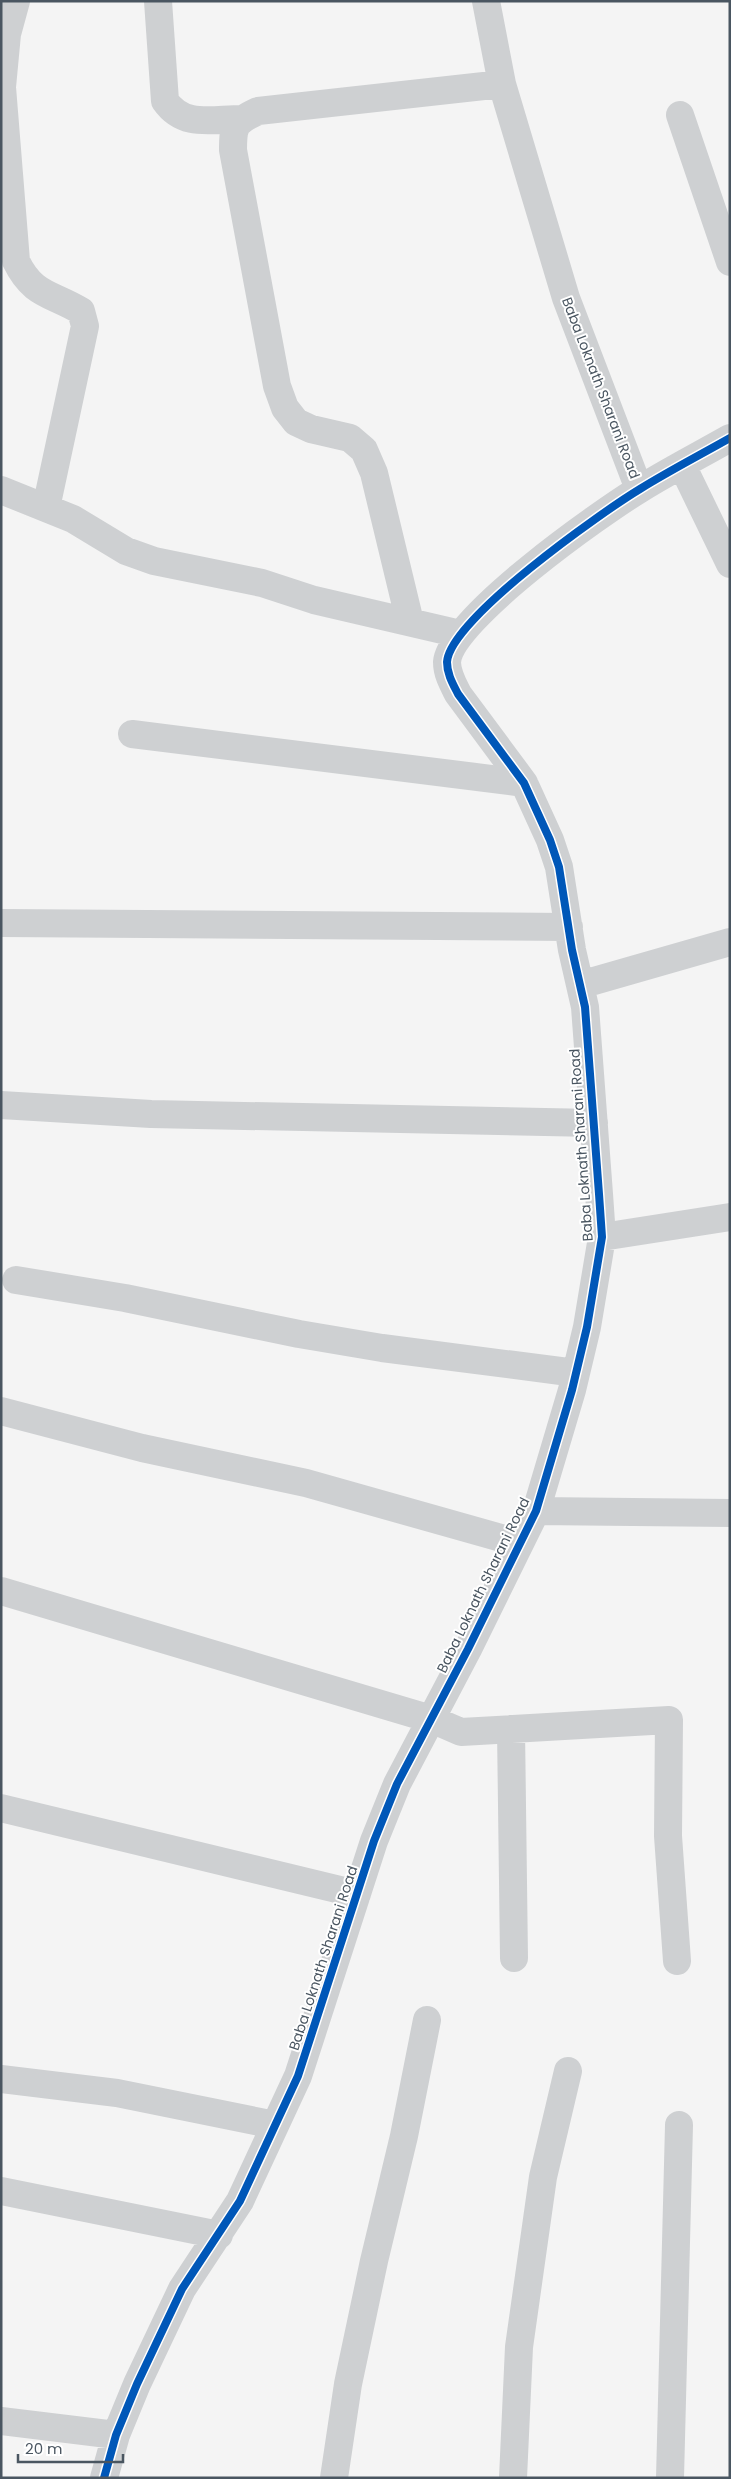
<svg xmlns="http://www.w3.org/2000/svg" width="731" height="2479" viewBox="0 0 731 2479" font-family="Poppins,sans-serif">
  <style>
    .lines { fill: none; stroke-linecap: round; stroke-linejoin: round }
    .street { stroke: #ced0d2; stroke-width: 28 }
    .cycleway-casing { stroke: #fff; stroke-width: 11 }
    .cycleway { stroke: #0057b8; stroke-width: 8 }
    .labels { text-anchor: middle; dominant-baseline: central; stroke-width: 4; stroke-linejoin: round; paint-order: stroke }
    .street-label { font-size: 14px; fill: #4a5661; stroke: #fff }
  </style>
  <rect width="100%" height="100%" fill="#f4f4f4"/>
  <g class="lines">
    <!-- street -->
    <path class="street" d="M16,1L7,34L2,87L16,261C33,296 51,293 81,311L85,326L46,508
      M158,1L165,101C184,128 211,119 242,119
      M486,1L502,84L566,298L639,489
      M680,115L730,262
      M682,465L730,564
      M1,490L73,519L126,551L154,561L262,583L314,600L460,634
      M410,622L374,473L364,450L350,438L311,429L296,422L285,408L277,386L233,150C233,125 235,122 258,111L502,84
      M132,734L524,783
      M1,923L569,927
      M580,985L730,942
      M1,1105L151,1114L594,1123
      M602,1237L730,1217
      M16,1280L125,1298L299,1334L382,1348L576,1373
      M1,1411L142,1448L306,1483L519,1543
      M536,1511L730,1513
      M1,1591L431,1719L461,1732L669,1720L668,1836L677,1961
      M511,1729L514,1958
      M1,1808L357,1894
      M1,2079L117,2093L275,2125
      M1,2191L219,2235
      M1,2421L116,2435
      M104,2478L116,2435L137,2384L182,2289L240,2201L298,2076L374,1841L397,1784L468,1649L536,1511L572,1390L587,1327L602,1237L599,1194L585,1007L572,950L559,867L550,840L524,783L458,694C453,684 447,674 447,662C450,619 602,512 640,489C669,471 700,455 730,438
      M334,2478L348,2384L374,2261L404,2136L427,2020
      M513,2478L519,2347L543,2177L568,2071
      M670,2478L679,2125"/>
    <!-- cycleway casing -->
    <g class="cycleway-casing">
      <path id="cycleway" d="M104,2478L116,2435L137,2384L182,2289L240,2201L298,2076L374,1841L397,1784L468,1649L536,1511L572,1390L587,1327L602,1237L599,1194L585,1007L572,950L559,867L550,840L524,783L458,694C453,684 447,674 447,662C450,619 602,512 640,489C669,471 700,455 730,438"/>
    </g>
    <!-- cycleway -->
    <use href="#cycleway" class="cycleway"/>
  </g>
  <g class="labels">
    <!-- street labels -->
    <g class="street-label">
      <text transform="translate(601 388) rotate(69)">Baba Loknath Sharani Road</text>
      <text transform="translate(581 1145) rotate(-94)">Baba Loknath Sharani Road</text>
      <text transform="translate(483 1585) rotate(-64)">Baba Loknath Sharani Road</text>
      <text transform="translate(323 1958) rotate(-72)">Baba Loknath Sharani Road</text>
    </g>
  </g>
  <!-- border -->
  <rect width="731" height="2479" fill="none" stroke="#4a5661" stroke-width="5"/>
  <!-- scale -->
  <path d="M18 2454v8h105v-8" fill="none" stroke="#4a5661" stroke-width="2.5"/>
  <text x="25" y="2454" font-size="15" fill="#4a5661" stroke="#ffffff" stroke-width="4" paint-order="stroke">20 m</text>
</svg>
